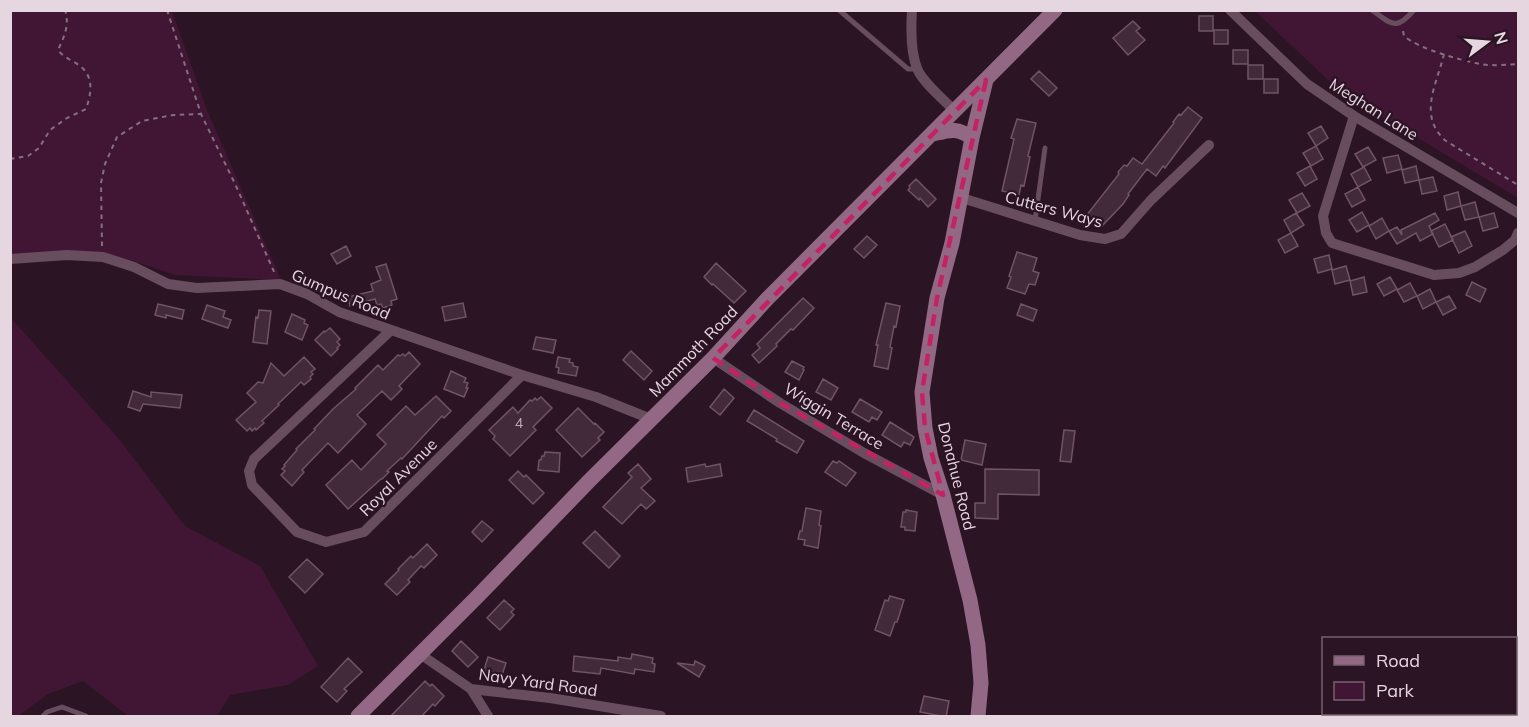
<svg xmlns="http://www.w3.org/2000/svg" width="1529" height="727" viewBox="0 0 1529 727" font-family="Mulish,sans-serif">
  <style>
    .green { fill: #411635 }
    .building { fill: #432a3b; stroke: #705466; stroke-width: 1.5 }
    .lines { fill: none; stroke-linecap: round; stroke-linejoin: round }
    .path { stroke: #84707d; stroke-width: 2; stroke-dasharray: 4.5 4.5; stroke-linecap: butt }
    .lane { stroke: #684d5e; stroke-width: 5 }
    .street { stroke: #684d5e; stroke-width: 10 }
    .secondary { stroke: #926884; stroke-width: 15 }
    .marked { fill: none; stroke: #c42262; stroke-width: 4.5; stroke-dasharray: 12 8; stroke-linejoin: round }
    .labels { text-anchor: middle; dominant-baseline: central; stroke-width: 4.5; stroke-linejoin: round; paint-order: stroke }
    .number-label { font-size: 14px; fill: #bdabb7 }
    .street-label { font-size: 16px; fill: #e6d6e0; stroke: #2b1423 }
  </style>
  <rect width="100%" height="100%" fill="#2b1423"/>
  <!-- green -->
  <path class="green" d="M11,11H172L207,110L281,280L175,275L134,261L104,255H11Z
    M1255,11H1518V198L1341,92Z
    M11,318L119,439L185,526L260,566L318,666L288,685L230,695L217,716H128L83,681L48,694L18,716H11Z"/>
  <!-- building -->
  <path class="building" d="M1199,16H1213V31H1199Z
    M1133,21L1140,28L1136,31L1145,40L1128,55L1113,38Z
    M1214,30H1228V44H1214Z
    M1233,50H1248V64H1233Z
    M1248,65H1263V79H1248Z
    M1039,71L1057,88L1049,96L1031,79Z
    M1264,79H1278V93H1264Z
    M1188,107L1202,118L1165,168L1163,166L1156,176L1147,169L1128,194L1129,195L1123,204L1101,227L1086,216L1119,174L1118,172L1124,165L1127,166L1133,158L1142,164L1174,123L1173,122L1179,114L1181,115Z
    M1017,119L1036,123L1028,156L1030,157L1024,186L1021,185L1019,195L1002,191L1014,139L1011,138Z
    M1321,126L1328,138L1316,146L1308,133Z
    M1316,146L1323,159L1311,166L1303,153Z
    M1368,147L1376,160L1363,167L1355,154Z
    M1398,155L1402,169L1387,173L1383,158Z
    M1310,166L1317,179L1305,186L1297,173Z
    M1416,166L1419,180L1405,183L1402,170Z
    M1364,167L1371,180L1358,187L1351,174Z
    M1433,177L1437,191L1422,194L1419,180Z
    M916,179L936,199L928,207L920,198L919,200L908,190L910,188L909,186Z
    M1358,187L1365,200L1352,207L1345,194Z
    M1458,192L1461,206L1447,210L1444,196Z
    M1302,193L1310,206L1297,213L1289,200Z
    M1475,202L1479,217L1465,220L1461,206Z
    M1362,212L1369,225L1357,232L1349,220Z
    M1296,213L1304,225L1291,233L1284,220Z
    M1435,213L1439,220L1429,226L1433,234L1420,241L1416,233L1397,244L1389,231L1397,227L1402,235L1401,230Z
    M1494,213L1498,227L1483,231L1479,217Z
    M1382,218L1389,231L1376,239L1369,226Z
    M1445,224L1453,240L1439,247L1431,231Z
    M1465,231L1472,246L1459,253L1451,237Z
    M1291,233L1298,246L1285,253L1278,240Z
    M867,236L877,245L864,258L854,249Z
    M346,246L351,256L337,264L331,254Z
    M1017,252L1037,258L1033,271L1039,273L1035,285L1029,284L1025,294L1007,288L1011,277L1009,276Z
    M1329,255L1332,269L1318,273L1314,259Z
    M716,263L746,291L734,303L713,284L712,285L704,277Z
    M386,264L397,299L391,301L392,305L383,308L381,304L377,305L375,299L350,306L348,297L373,291L371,284L381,280L376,267Z
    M1346,266L1350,280L1335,284L1332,270Z
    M1364,277L1367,292L1353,295L1350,281Z
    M1390,277L1397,289L1384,296L1377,284Z
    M1472,282L1486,289L1480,302L1466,295Z
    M1410,283L1417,296L1404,302L1397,290Z
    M1430,289L1436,302L1423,309L1417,296Z
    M1449,296L1456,308L1443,315L1436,302Z
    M803,298L814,308L793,330L791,329L776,344L777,346L759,363L752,355L760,348L757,344Z
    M463,303L466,317L445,321L442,307Z
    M886,303L900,306L896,327L894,326L890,347L892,348L888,369L874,366L878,345H876Z
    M158,304L184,310L182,319L166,315V318L155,315Z
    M1021,304L1037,310L1033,321L1017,315Z
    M207,305L225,311L223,317L231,320L228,328L202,319Z
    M259,310L271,311L267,344L253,342L256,317L258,318Z
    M292,314L305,320L304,323L308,325L302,340L285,332Z
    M330,328L340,339L337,342L340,345L337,348L338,349L331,356L315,340L324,331L325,332Z
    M536,337L556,340L553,353L533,349Z
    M631,351L652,371L644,380L623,360Z
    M409,352L420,364L399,386L402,389L391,400L382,391L357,415L366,424L338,453L328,443L302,470L304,472L292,486L281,475L285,471L282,469L285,466L284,465L297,450L296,449L315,430L314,429L333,409L356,389L355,388L378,365L383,370L398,355L400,356L403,354L405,356Z
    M304,357L315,369L311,372L313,374L310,377L311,379L304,385L301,382L278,404L279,405L262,421L264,423L256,430L255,428L252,431L250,428L247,431L236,420L256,402L247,393L258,382L263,383L271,363L284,376Z
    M558,357L570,359L569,362L573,363V366L578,367L576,376L558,373L559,368L556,367Z
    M792,361L804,367L803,369L804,370L799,380L785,372Z
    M451,371L466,378L464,382L468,383L466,388H468L464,397L444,389Z
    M823,379L838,388L831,400L816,392Z
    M724,389L734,398L720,415L710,407Z
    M133,391L151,397V392L182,395L180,408L143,404L140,411L128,407Z
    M436,396L451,411L444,418L442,416L402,459L401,458L387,471L389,472L382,479H381L348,509L326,485L352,460L361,470L386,444L377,435L406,406L415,415Z
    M541,397L552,408L533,427L536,430L510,456L493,439L495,436L489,430L513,407L518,413L530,400L532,401L535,398L537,400Z
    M860,399L882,412L877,420L872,417L869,422L852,412Z
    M578,408L594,424L595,423L604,432L598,438L600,440L582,457L556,430Z
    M754,410L804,441L797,453L776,441L777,439L747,421Z
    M890,422L914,437L910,445L904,442L901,447L882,435Z
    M1064,430L1075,431L1071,462L1060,461Z
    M965,440L986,444L982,465L961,460Z
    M545,452L560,453L559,472L538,470L539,460H541L542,456H544Z
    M833,461L837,463L839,461L856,473L846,486L825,472Z
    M638,464L651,479L641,488L655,501L646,509L641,504L622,524L603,507L632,477L628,473Z
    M705,464L706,467L720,464L722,476L688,482L686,468Z
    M985,469L1039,470V495L998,494V519L975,518V503H985Z
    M518,471L524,477L526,475L544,493L533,504L509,480Z
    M806,508L821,511L819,525L821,526L818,548L804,545L805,540L798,539L800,531H802Z
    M906,510L917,512L915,531L905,530V527H901L903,512H906Z
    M482,521L493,530L482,542L472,532Z
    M595,531L620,556L609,568L583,543Z
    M427,544L437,555L424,568L421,566L408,580L410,582L397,595L385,584L399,570L398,569L411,556L413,558Z
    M307,559L323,574L305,593L289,577Z
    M890,596L904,600L897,622H895L890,636L875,630L885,600L888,601Z
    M504,600L514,609L511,612L514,615L500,630L487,618Z
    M461,641L478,657L468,667L452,651Z
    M632,654L653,658L652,663L655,664L654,672L635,669L634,674L601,668L600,674L573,671L574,656L618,661V657L631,659Z
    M488,657L506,663L502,675L484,670Z
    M348,658L362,672L344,689L347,691L337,702L321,687Z
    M695,661L705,666L699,677L677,663L694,665Z
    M425,681L430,686L432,684L444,696L435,706L433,704L421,717H390Z
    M924,696L949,701L946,717L920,712Z"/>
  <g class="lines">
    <!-- path -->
    <path class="path" d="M167,10L201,114L236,186L275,274
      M1403,31L1404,36C1419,49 1460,60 1480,64C1492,66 1506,65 1518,64
      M1444,54C1437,84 1417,116 1446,141L1518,185
      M10,159L28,156L39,148L50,130L67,118L86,109C90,97 94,82 85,71C79,62 65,60 58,50C64,37 70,25 65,10
      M102,246L101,183L105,164L117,137L142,121L173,115L201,114"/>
    <!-- lane -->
    <path class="lane" d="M839,10L908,69H917
      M1372,10C1392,25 1396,31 1414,10
      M1035,221L1045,148
      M43,716L47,712L62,707L86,716"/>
    <!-- street -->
    <path class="street" d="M912,10C911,26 911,53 917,68C921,81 945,101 955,111
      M1230,10L1307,84L1354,116L1518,213
      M1354,116L1323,216L1326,233L1332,243L1434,275L1459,273L1475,267L1503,250L1515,240L1518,233
      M962,198L1080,235L1105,239L1121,234L1151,200L1209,145
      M10,259L67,255L103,257L134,267L168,284L197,288L280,284L307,294L339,312L522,375L596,397L651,419
      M390,331L254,459L249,471L252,485L297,532L326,542L364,532L522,375
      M713,358L780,403L864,453L943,495
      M420,654L471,689L550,698L661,716
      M471,689L488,716"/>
    <!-- secondary -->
    <path class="secondary" d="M933,134C950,130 957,127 972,138
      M358,716L477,597L590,480L713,358L767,299L1055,10
      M978,716L981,683L978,645L970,600L943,495L931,458L925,428L922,392L937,298L952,243L972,138L986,80"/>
  </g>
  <!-- marked area -->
  <path class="marked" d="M986,80L937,298L922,392L925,428L943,495L780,403L713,358Z"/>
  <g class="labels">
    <!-- number labels -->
    <g class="number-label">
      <text x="519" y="423">4</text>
    </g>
    <!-- street labels -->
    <g class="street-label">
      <text transform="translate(1374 109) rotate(32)">Meghan Lane</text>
      <text transform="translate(1054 209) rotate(15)">Cutters Ways</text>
      <text transform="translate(341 294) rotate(23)">Gumpus Road</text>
      <text transform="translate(693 351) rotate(-46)">Mammoth Road</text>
      <text transform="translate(834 416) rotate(31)">Wiggin Terrace</text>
      <text transform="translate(957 476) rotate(76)">Donahue Road</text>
      <text transform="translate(398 477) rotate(-45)">Royal Avenue</text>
      <text transform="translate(538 682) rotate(8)">Navy Yard Road</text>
    </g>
  </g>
  <!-- border -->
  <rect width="1529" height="727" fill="none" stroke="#e6d6e0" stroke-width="24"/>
  <!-- legend -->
  <rect x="1322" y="637" width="195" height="78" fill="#2b1423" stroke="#76626f" stroke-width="1.5"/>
  <rect x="1334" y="656" width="30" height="9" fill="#926884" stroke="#76626f" stroke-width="1.5"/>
  <text x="1376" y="667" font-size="18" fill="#e6d6e0">Road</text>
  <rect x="1334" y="682" width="30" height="18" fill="#411635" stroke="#76626f" stroke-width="1.5"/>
  <text x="1376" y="697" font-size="18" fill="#e6d6e0">Park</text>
  <!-- north arrow -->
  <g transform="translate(1487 42) rotate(74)" stroke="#2b1423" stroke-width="4.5" paint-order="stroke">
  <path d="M0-4.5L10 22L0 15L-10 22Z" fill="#e6d6e0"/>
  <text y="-9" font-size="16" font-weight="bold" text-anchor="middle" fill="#e6d6e0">N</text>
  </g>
</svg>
